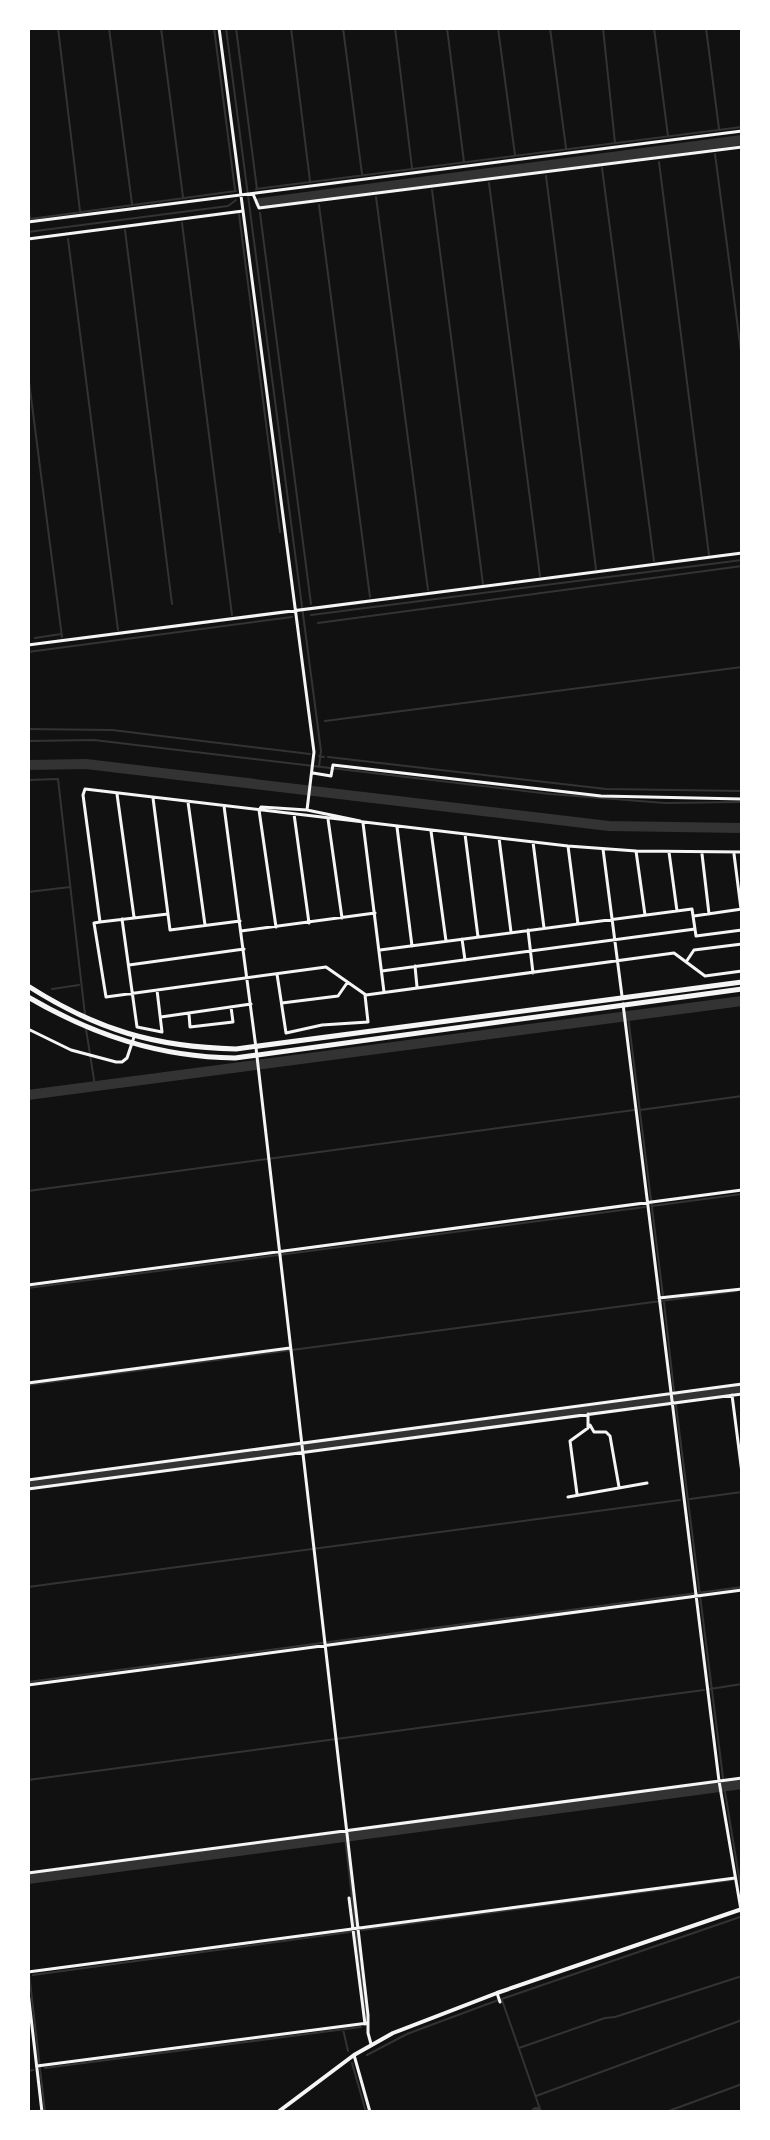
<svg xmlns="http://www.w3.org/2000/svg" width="770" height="2140" viewBox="0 0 770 2140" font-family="'Exo 2',sans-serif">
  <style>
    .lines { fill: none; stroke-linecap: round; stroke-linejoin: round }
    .stream { stroke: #333; stroke-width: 2 }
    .river { stroke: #333; stroke-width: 10 }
    .minor { stroke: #f5f5f5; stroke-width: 3 }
    .tertiary { stroke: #f5f5f5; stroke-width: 3 }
    .primary { stroke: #f5f5f5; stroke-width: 4 }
    .trunk { stroke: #f5f5f5; stroke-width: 5 }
  </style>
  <rect width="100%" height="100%" fill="#111"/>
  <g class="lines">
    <!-- stream -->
    <path class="stream" d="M58,28L80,211
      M109,28L132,204
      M161,28L183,197
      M214,28L235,190
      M226,28L321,751L319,767
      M236,28L257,189
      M291,28L310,181
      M343,28L362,174
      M395,28L412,168
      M447,28L464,162
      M498,28L515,155
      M550,28L566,148
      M603,28L615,143
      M654,28L668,136
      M706,28L719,129
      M713,144V146
      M658,151V154
      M715,154L742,359
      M601,159V160
      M659,162L709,555
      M544,166V167
      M602,168L654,561
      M488,173V175
      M546,176L596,569
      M431,181V182
      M489,183L540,576
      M375,188V191
      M256,189L742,127
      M432,190L483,584
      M318,195V197
      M376,197L428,590
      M260,203V205
      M319,205L370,597
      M28,206L30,219L236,191
      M260,213L311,604
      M239,214L280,532
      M182,223L232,615
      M125,230L172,604
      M28,232L228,206L236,200
      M68,239L118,630
      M28,374L62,637
      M311,615L742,560
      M318,623L742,566
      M35,638L61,634
      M28,652L292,617
      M325,721L742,667
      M28,729L112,730L310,754
      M28,741L94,740L550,794L665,803L742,802
      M319,756L324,757
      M328,757L606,789L742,791
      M28,780L58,779L85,1015
      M28,892L70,887
      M52,989L79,985
      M628,1016L663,1296
      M86,1029L95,1086
      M640,1110L742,1096
      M28,1191L634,1110
      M652,1206L742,1194
      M28,1288L645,1207
      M664,1302L675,1400
      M28,1385L737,1291
      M676,1405L724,1786L742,1895
      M690,1499L742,1492
      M28,1587L680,1500
      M28,1682L742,1587
      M710,1689L742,1684
      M28,1780L704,1690
      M345,1837L366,2019
      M362,1930L732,1880
      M28,1964L45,2112
      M33,1975L350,1932
      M502,2000L541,2112
      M343,2029L348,2051
      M519,2048L605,2018L615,2017L742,1976
      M367,2055L407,2034L493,2002L740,1917
      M352,2063L366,2112
      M45,2068L361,2027
      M28,2071L33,2070
      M536,2096L742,2020
      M666,2112L742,2084"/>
    <!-- river -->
    <path class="river" d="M260,203L742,140
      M28,765L86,764L609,826L742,828
      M28,1095L742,1001
      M28,1484L742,1389
      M28,1879L742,1784
      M536,2112H537"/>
    <!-- minor -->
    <path class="minor" d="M219,28L314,752L307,810
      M253,194L259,208L742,147
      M28,222L742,131
      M28,239L243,211
      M28,645L742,553
      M313,773L331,776L333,765L601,796L742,799
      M117,794L134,917
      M153,798L170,930L240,921
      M188,802L205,925
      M224,806L256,1048L368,2015V2033L371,2044
      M294,814L309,923
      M328,819L342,918
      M363,823L384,992
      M397,827L412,946
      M431,831L446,941
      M465,834L478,937
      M499,838L511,932
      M533,842L544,928
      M568,846L578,924
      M603,849L622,996
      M636,851L645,915
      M669,852L677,911
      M742,852L636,851L568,846L85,789L83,795L100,922L94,923L106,997L326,967L366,995L674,953L705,976L742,971
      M702,854L709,914
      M734,854L741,909
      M694,916L742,909
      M122,919L137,1027L162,1032L157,990
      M100,922L168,914
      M276,927L259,810L261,807L307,810L360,821
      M528,930L533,973
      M241,931L375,913
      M462,939L465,960
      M380,950L692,909L696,936L742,930
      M686,962L694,950L742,944
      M129,965L244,949
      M415,966L417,987
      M382,971L695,929
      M277,974L286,1033L322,1025L368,1022L365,995
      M282,1003L338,996L347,983
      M623,1004L719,1781L742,1916
      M189,1014L190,1027L233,1022L231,1007
      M161,1017L251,1004
      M28,1285L742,1190
      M659,1298L742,1289
      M28,1383L290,1348
      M732,1395L742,1473
      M590,1425L594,1432H606L610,1436L619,1487
      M28,1480L742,1384
      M28,1489L742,1394
      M577,1494L570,1441L588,1428V1414
      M568,1497L647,1483
      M28,1685L742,1590
      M28,1873L742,1778
      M349,1898L365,2024
      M28,1972L735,1878
      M497,1993L500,2002
      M354,2055L370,2112
      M37,2066L368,2023"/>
    <!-- tertiary -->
    <path class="tertiary" d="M28,1029L71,1050L116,1062H122L127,1058L134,1037
      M28,1992L42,2112"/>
    <!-- primary -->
    <path class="primary" d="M278,2112L354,2055L393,2033L497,1993L742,1909"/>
    <!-- trunk -->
    <path class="trunk" d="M28,986C97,1030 155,1047 236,1049L742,982
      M28,997C93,1035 159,1057 235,1058L742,989"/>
  </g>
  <!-- border -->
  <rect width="770" height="2140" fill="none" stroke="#ffffff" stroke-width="60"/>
</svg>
